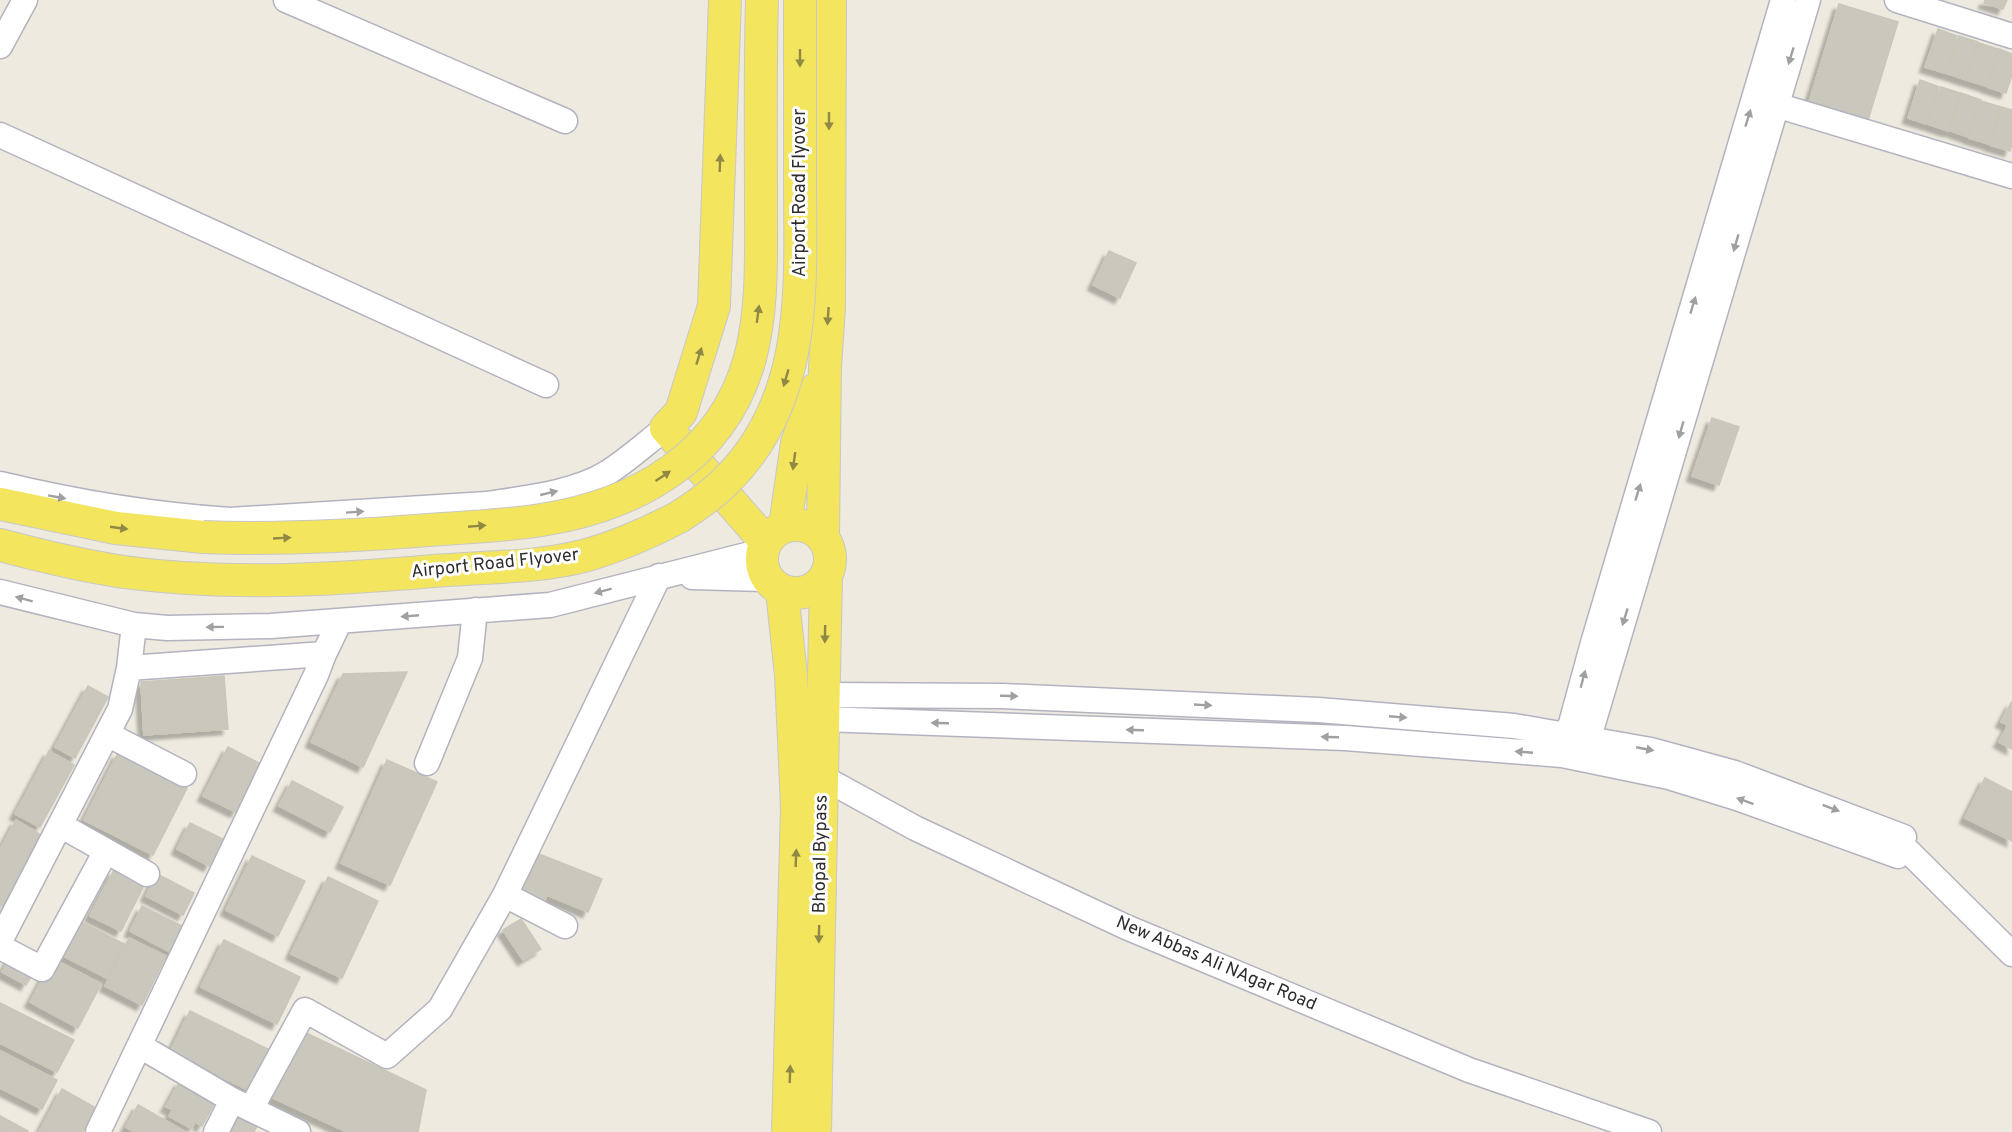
<svg xmlns="http://www.w3.org/2000/svg" width="2012" height="1132" viewBox="0 0 2012 1132" font-family="Overpass,sans-serif">
  <style>
    .building { fill: #cac8bd; stroke: #cac6b8; stroke-width: 1.5; filter: url(#shadow) }
    .lines { fill: none; stroke-linecap: round; stroke-linejoin: round }
    .minor-casing { stroke: #b3b3c0; stroke-width: 27 }
    .major-casing { stroke: #c8c8c8; stroke-width: 34 }
    .minor { stroke: #fff; stroke-width: 24 }
    .major { stroke: #f4e55e; stroke-width: 32 }
    .major-bridge-casing { stroke: #c8c8c8; stroke-width: 34; stroke-linecap: butt }
    .major-bridge { stroke: #f4e55e; stroke-width: 32 }
    .oneway { fill: #a0a0a0 }
    .oneway2 { fill: #908946 }
    .labels { text-anchor: middle; dominant-baseline: central; stroke-width: 6; stroke-linejoin: round; paint-order: stroke }
    .street-label { font-size: 18px; fill: #2d2d2d; stroke: #fff }
  </style>
  <defs>
    <filter id="shadow"><feDropShadow dx="-5.5" dy="5.5" stdDeviation="1.5" flood-color="#0004"/></filter>
  </defs>
  <rect width="100%" height="100%" fill="#eeeadf"/>
  <!-- building -->
  <path class="building" d="M1985,0H2007L2003,9L1984,3Z
    M1839,4L1898,22L1868,120L1809,102Z
    M1938,29L1957,36L1945,73L1925,67Z
    M1959,36L1978,42L1966,80L1946,73Z
    M1979,43L1998,49L1986,86L1967,80Z
    M1999,49L2012,54V75L2006,93L1987,87Z
    M1920,80L1939,87L1927,124L1908,118Z
    M1941,87L1960,93L1948,131L1928,124Z
    M1961,93L1981,100L1968,137L1949,130Z
    M1981,101L2001,107L1989,144L1969,138Z
    M2002,107L2012,110V143L2010,151L1990,145Z
    M1109,251L1136,263L1120,298L1093,285Z
    M1712,418L1739,427L1719,485L1692,476Z
    M407,672L363,767L311,742L343,674Z
    M224,676L228,729L144,735L141,682Z
    M88,686L108,697L75,758L55,747Z
    M2012,701V749L1999,742L2008,725L2001,722Z
    M228,747L261,764L236,812L203,796Z
    M49,751L74,765L40,827L15,814Z
    M118,753L187,788L153,855L84,820Z
    M387,760L437,782L390,885L341,863Z
    M1985,778L2012,792V841L1965,818Z
    M292,781L343,807L330,832L279,806Z
    M16,820L41,835L3,906L0,904V850Z
    M190,823L223,839L209,866L177,849Z
    M539,854L602,879L588,912L547,895L545,900L519,889L525,876L529,878Z
    M252,856L305,881L278,936L226,910Z
    M114,870L144,885L121,931L90,916Z
    M157,874L194,893L183,915L146,896Z
    M328,877L378,901L342,978L291,954Z
    M142,906L186,928L174,954L130,931Z
    M76,919L124,944L107,978L59,954Z
    M521,919L541,949L523,960L503,930Z
    M129,938L166,956L142,1005L105,986Z
    M224,940L300,977L277,1024L201,987Z
    M11,956L35,969L26,985L2,972Z
    M53,959L101,984L78,1028L30,1002Z
    M0,1003L74,1040L57,1072L0,1043Z
    M190,1011L270,1050L250,1091L170,1052Z
    M304,1032L426,1090L418,1132H347L273,1098Z
    M0,1051L57,1080L42,1109L0,1088Z
    M180,1081L216,1100L202,1126L195,1122L192,1129L169,1116L173,1110L166,1107Z
    M62,1089L96,1108L83,1132H39Z
    M138,1105L186,1132H134L126,1127Z
    M236,1108L260,1119L254,1132H225Z
    M0,1116L28,1131V1132H0Z"/>
  <g class="lines">
    <!-- minor casing -->
    <g class="minor-casing">
      <path id="minor" d="M286,0L565,121
        M1897,0L2012,36
        M0,46L25,0
        M1776,105L2012,176
        M0,135L546,385
        M0,484C75,502 152,515 230,520L487,504C525,498 575,493 607,473C628,460 647,442 666,428
        M692,577L768,579
        M0,592L134,625L167,628L271,626L550,605L762,551
        M129,668L324,654
        M824,695L1002,696L1318,710L1514,726L1651,750L1735,773L1904,837
        M823,719L1345,738L1562,755L1669,777L1737,798L1898,856L1903,846L2012,954
        M107,734L184,774
        M1564,749L1593,643L1783,0
        M1584,754L1808,0
        M427,763L470,658L475,610
        M808,772L822,777L915,828L1126,927L1469,1070L1649,1132
        M60,825L147,874
        M505,895L565,926
        M0,941L120,709L129,668L134,625
        M0,947L42,969L106,851
        M140,1046L232,1100L298,1132
        M251,1109L305,1010L387,1056L440,1009L505,895L659,576
        M98,1132L316,675L324,654L340,621
        M216,1132L232,1100"/>
    </g>
    <!-- major casing -->
    <g class="major-casing">
      <path id="major" d="M725,0L714,306L681,412L666,428L766,542
        M0,504L116,528L203,537
        M762 559a34 34 0 1 1 68 0a34 34 0 1 1-68 0Z
        M785,526L797,443L816,389
        M823,537L825,366L829,308L830,0
        M0,545C41,556 83,566 124,572C227,586 331,580 433,571C482,567 540,568 587,555C619,546 650,532 679,517
        M782,591L791,675L797,807L788,1132
        M815,1132L826,576"/>
    </g>
    <!-- minor -->
    <use href="#minor" class="minor"/>
    <!-- major -->
    <use href="#major" class="major"/>
    <!-- major-bridge casing -->
    <g class="major-bridge-casing">
      <path id="major-bridge" d="M679,517C696,506 712,495 726,481C805,403 801,298 800,195C800,130 800,65 800,0
        M203,537C278,540 353,536 429,530C466,527 505,526 541,520C637,505 723,457 750,358C763,309 761,257 761,207C761,138 760,69 762,0"/>
    </g>
    <!-- major-bridge -->
    <use href="#major-bridge" class="major-bridge"/>
  </g>
  <!-- one-way arrows -->
  <defs><path id="oneway-solid" d="M-6-.8H1V-3.2L6.5 0L1 3.2V.8H-6Z" transform="scale(1.5)"/></defs>
  <g class="oneway">
    <use href="#oneway-solid" transform="translate(1791 56) rotate(107)"/>
    <use href="#oneway-solid" transform="translate(1748 118) rotate(-73)"/>
    <use href="#oneway-solid" transform="translate(1736 243) rotate(106)"/>
    <use href="#oneway-solid" transform="translate(1693 305) rotate(-73)"/>
    <use href="#oneway-solid" transform="translate(1681 430) rotate(106)"/>
    <use href="#oneway-solid" transform="translate(1638 492) rotate(-73)"/>
    <use href="#oneway-solid" transform="translate(549 493) rotate(-13)"/>
    <use href="#oneway-solid" transform="translate(57 497) rotate(10)"/>
    <use href="#oneway-solid" transform="translate(355 512) rotate(-4)"/>
    <use href="#oneway-solid" transform="translate(603 591) rotate(165)"/>
    <use href="#oneway-solid" transform="translate(24 599) rotate(-165)"/>
    <use href="#oneway-solid" transform="translate(410 616) rotate(175)"/>
    <use href="#oneway-solid" transform="translate(1625 617) rotate(107)"/>
    <use href="#oneway-solid" transform="translate(215 627) rotate(179)"/>
    <use href="#oneway-solid" transform="translate(1583 679) rotate(-75)"/>
    <use href="#oneway-solid" transform="translate(1009 696) rotate(2)"/>
    <use href="#oneway-solid" transform="translate(1203 705) rotate(3)"/>
    <use href="#oneway-solid" transform="translate(1398 717) rotate(5)"/>
    <use href="#oneway-solid" transform="translate(940 723) rotate(-178)"/>
    <use href="#oneway-solid" transform="translate(1135 730) rotate(-178)"/>
    <use href="#oneway-solid" transform="translate(1330 737) rotate(-178)"/>
    <use href="#oneway-solid" transform="translate(1645 749) rotate(11)"/>
    <use href="#oneway-solid" transform="translate(1524 752) rotate(-175)"/>
    <use href="#oneway-solid" transform="translate(1745 801) rotate(-160)"/>
    <use href="#oneway-solid" transform="translate(1831 808) rotate(21)"/>
  </g>
  <g class="oneway2">
    <use href="#oneway-solid" transform="translate(800 58) rotate(90)"/>
    <use href="#oneway-solid" transform="translate(829 121) rotate(90)"/>
    <use href="#oneway-solid" transform="translate(720 163) rotate(-88)"/>
    <use href="#oneway-solid" transform="translate(758 314) rotate(-82)"/>
    <use href="#oneway-solid" transform="translate(828 316) rotate(94)"/>
    <use href="#oneway-solid" transform="translate(699 356) rotate(-73)"/>
    <use href="#oneway-solid" transform="translate(786 378) rotate(106)"/>
    <use href="#oneway-solid" transform="translate(794 461) rotate(98)"/>
    <use href="#oneway-solid" transform="translate(663 476) rotate(-34)"/>
    <use href="#oneway-solid" transform="translate(477 526) rotate(-5)"/>
    <use href="#oneway-solid" transform="translate(119 528) rotate(8)"/>
    <use href="#oneway-solid" transform="translate(282 538) rotate(-3)"/>
    <use href="#oneway-solid" transform="translate(825 634) rotate(91)"/>
    <use href="#oneway-solid" transform="translate(796 858) rotate(-88)"/>
    <use href="#oneway-solid" transform="translate(819 934) rotate(91)"/>
    <use href="#oneway-solid" transform="translate(790 1074) rotate(-88)"/>
  </g>
  <g class="labels">
    <!-- street labels -->
    <g class="street-label">
      <text transform="translate(800 193) rotate(-90)">Airport Road Flyover</text>
      <text transform="translate(495 564) rotate(-6)">Airport Road Flyover</text>
      <text transform="translate(821 854) rotate(-89)">Bhopal Bypass</text>
      <text transform="translate(1216 964) rotate(23)">New Abbas Ali NAgar Road</text>
    </g>
  </g>
</svg>
